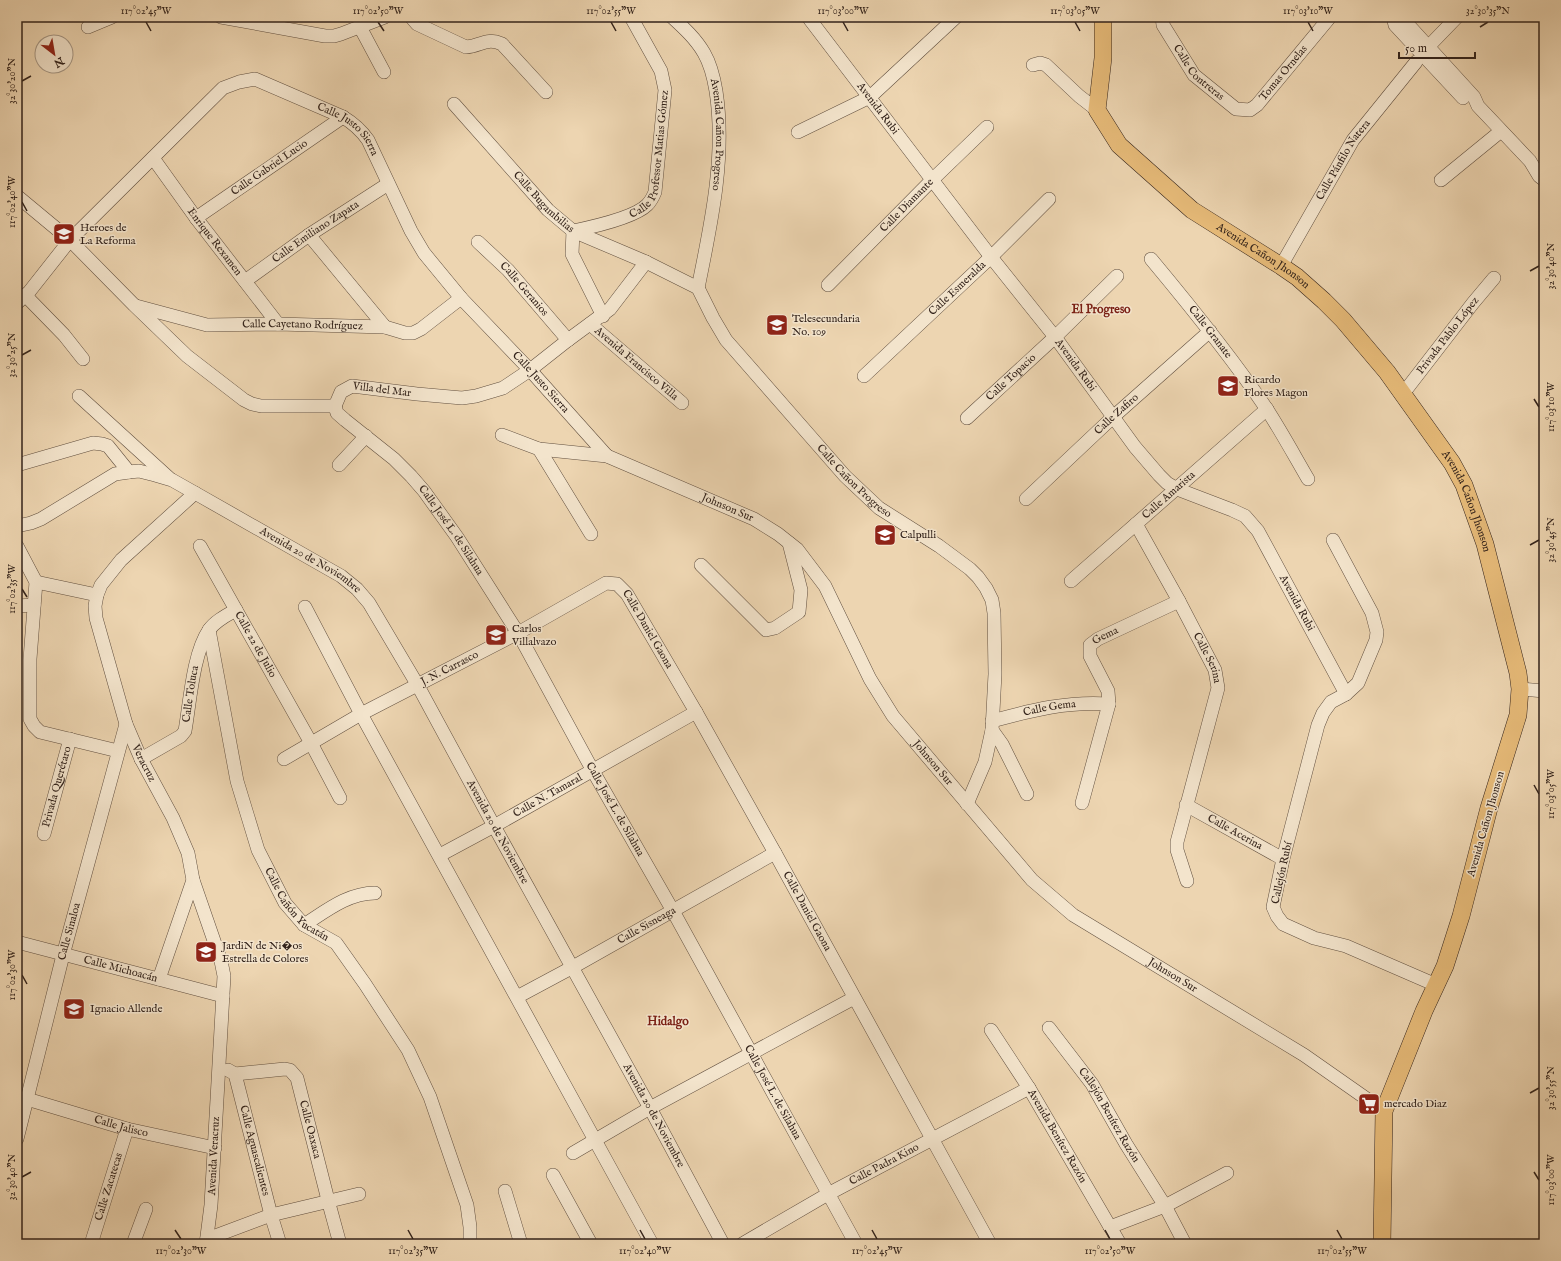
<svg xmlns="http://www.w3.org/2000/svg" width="1561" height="1261" viewBox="0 0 1561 1261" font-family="'IM FELL English',serif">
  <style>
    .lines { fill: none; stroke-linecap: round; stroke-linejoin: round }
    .minor-casing { stroke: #625040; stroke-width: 14 }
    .major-casing { stroke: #33231b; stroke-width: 18 }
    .minor { stroke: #f3e4cc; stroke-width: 13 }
    .major { stroke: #e6ba78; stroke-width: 17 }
    .ticks { fill: none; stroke: #33231b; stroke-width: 1.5 }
    .labels { text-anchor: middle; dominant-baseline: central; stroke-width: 3; stroke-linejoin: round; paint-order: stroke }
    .street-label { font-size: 11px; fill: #33231b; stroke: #f3e4cc }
    .poi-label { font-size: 11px; fill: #33231b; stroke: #f3e4cc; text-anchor: start }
    .neighbourhood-label { font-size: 12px; font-weight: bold; fill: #7a1f14; stroke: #f3e4cc }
    .neatline { fill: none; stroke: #33231b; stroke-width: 1.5 }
    .ticks-label { font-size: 10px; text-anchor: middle; fill: #33231b }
  </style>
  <rect width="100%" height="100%" fill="#edd5b1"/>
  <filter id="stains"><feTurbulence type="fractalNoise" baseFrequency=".005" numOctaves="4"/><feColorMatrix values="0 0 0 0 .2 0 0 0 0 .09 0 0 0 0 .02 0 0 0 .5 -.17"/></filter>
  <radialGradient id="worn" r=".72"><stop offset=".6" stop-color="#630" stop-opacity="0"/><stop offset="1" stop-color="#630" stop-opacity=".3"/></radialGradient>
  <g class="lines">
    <!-- minor casing -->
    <g class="minor-casing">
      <g id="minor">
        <path d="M221,17L325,36H334L341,34L385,17"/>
        <path d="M411,17L417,24L466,47C481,46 486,37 502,44L546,92"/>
        <path id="s1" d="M672,17C684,28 696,39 704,53C711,65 714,79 716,91C726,156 711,224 698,288"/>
        <path id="s2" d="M808,17L991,257L1055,337L1135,447L1159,475L1167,483L1177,489L1232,510L1245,516L1258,531L1346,694"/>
        <path id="s3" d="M1162,17L1163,25L1194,75L1236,109L1250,110L1257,105L1330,17"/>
        <path d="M1393,17L1395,25L1463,98"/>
        <path d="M1398,17L1402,18L1474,97L1478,106L1530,161L1539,176L1544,180"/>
        <path d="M88,27L112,17"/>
        <path d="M360,27L384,72"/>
        <path d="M1429,46L1457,17"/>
        <path d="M1033,65L1040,63L1046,65L1079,96L1097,110"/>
        <path id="s4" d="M454,104L548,210L573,231L646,262L698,288"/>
        <path d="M798,132L870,97L956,17"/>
        <path id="s5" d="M153,158L196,218L278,324"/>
        <path d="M1441,180L1501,131"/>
        <path d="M17,196L70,240L134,305L187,356L244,400L252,404L261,406H335"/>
        <path id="s6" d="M196,218L343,117"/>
        <path id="s7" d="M573,231C592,227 634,218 647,205C651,201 653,197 655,192L665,90L661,71L631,17"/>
        <path d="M573,231L572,254L603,316"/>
        <path d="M309,235L385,327"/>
        <path id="s8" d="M478,242L508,270L568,340"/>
        <path id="s9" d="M1151,259C1191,307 1231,356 1266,408C1281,431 1294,455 1308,479"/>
        <path id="s10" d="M1281,266L1353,140L1416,62"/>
        <path id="s11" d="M245,281L309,235L388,184"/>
        <path id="s12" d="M828,285L932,180L987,127"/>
        <path id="s13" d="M698,288L713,318L726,340L845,476L879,508L939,546L970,569L978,577L986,588L992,600L994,613L995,674L992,730L985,762L967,804"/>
        <path d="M25,295L64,335L83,359"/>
        <path id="s14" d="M17,303L29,292L70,240L223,88L239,82L255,79L343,117C353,123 361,130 368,140L411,231L424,253L461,298L530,370L607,456"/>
        <path id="s15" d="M136,306L207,325L278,324L385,327L405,333H413L421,329L461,298"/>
        <path id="s16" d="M590,324L682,403"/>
        <path id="s17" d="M864,376L991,257L1049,199"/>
        <path id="s18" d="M1402,395L1473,303L1494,278"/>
        <path d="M79,396L169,478"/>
        <path id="s19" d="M335,406L337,413L345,420L394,459L411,476L424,491L457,537L518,633L593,771L673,911L856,1244"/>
        <path id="s20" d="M335,406L341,392L352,386L417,394L462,398L476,396L503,388L530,370L568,340L610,309L646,262"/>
        <path id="s21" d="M967,418L1055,337L1117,276"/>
        <path id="s22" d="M502,435L539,449L607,456L754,519L778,534L797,549L825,586L870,679L893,716L1032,880L1073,915L1304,1055L1384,1111"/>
        <path d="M539,449L591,534"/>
        <path d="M17,465L93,443L102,444L108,446L129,472"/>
        <path d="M339,465L366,436"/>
        <path id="s23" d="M195,493L121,560L101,585L97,595L95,606L96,618L126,724L141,759L173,818L188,853L193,880L221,961L224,976L211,1205L206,1244"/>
        <path id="s24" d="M1026,499L1113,417L1210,331"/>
        <path id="s25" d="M1136,524L1179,601L1215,670L1218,688L1177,842V850L1187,881"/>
        <path id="s26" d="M17,526L31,523L41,519L115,474L129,472L139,471L155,475L172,480L195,493L341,576L357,589L369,603L417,684L494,826L650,1108L723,1244"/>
        <path d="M1333,540L1372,613L1377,632L1376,640L1358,683L1346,694L1331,702L1323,713L1318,725L1283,859L1273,907L1277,916L1283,924L1314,938L1346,946L1436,985"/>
        <path d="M17,546L36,582L30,659V719L34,726L40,732L118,751"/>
        <path id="s27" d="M200,546L311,743L340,798"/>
        <path d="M701,565L766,630L775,628L799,612L801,590L789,543"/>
        <path id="s28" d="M1071,581L1267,409"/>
        <path d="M36,582L97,595"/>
        <path d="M17,606L34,605"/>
        <path d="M305,607L361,714L652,1244"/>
        <path id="s29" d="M209,630L237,781L258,850L285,903L304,925L336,943L365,984L408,1050L430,1097L467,1205L470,1227V1244"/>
        <path d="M1520,689L1544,691"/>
        <path id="s30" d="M992,721C1032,710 1068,701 1109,704"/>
        <path d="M992,730L1002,744L1027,794"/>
        <path id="s31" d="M141,759L181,736L185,731C190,702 193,653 209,630C215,621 227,615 236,610"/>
        <path id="s32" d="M284,759L361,714L518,633L606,583L617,584L627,594L696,712L775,853L990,1244"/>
        <path id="s33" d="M1082,803L1109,704L1108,691L1090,656V645L1098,639L1179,601"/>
        <path id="s34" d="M1186,805L1283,859"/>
        <path id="s35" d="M44,834L70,739"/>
        <path id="s36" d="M440,855L494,826L696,712"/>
        <path d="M304,925C326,911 348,893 375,893"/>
        <path id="s37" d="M17,942L223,996"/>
        <path d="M159,979L193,880"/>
        <path id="s38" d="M517,997L573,967L775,853"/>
        <path id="s39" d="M1049,1028L1092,1084L1126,1144L1165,1206L1185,1244"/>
        <path id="s40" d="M991,1030L1029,1088L1120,1244"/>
        <path id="s41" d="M228,1070L235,1074L271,1215L280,1244"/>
        <path id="s42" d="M235,1074L285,1069L290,1070L297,1078L328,1200L340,1244"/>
        <path id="s43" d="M27,1099L127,1129L215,1148"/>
        <path id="s44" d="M17,1139L63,955L126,724"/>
        <path d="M573,1153L650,1108L854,998"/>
        <path d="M553,1175L591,1244"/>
        <path d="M505,1191L521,1244"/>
        <path d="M1110,1227L1165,1206L1227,1173"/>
        <path d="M207,1239L271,1215L359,1194"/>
        <path id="s45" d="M91,1244L127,1129"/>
        <path d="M133,1244L146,1209"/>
        <path id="s46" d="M742,1244L828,1194L1029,1088"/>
      </g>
    </g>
    <!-- major casing -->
    <g class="major-casing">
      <g id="major">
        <path id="s47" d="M1102,17L1103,22V58L1097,110L1119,145L1192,210L1281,266L1297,277L1324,301L1343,320L1387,372L1452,463L1464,485L1485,544L1518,673L1520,689L1518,715L1489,808L1461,916L1445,966L1424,1011L1384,1111L1382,1244"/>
      </g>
    </g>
    <!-- minor -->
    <use href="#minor" class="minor"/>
    <!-- major -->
    <use href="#major" class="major"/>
  </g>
  <!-- ticks -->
  <path class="ticks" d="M146,22L151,31M378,22L384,31M611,22L616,31M843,22L848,31M1075,22L1080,31M1308,22L1313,31M1480,27L1488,22M22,81L31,76M22,202L27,211M1530,271L1539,266M22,355L31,350M1534,399L1539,407M1530,545L1539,540M22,589L27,597M1534,785L1539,794M22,975L27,984M1530,1093L1539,1088M1534,1172L1539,1180M22,1177L31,1172M175,1230L181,1239M408,1230L413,1239M640,1230L645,1239M872,1230L877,1239M1105,1230L1110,1239M1337,1230L1342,1239"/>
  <!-- icons -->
  <defs>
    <g id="school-square" transform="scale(1.15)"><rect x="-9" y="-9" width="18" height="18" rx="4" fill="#8f2418" stroke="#f3e4cc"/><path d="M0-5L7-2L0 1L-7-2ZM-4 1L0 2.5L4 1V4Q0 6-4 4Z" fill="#fff"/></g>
    <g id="supermarket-square" transform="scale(1.15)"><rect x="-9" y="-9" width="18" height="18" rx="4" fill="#8f2418" stroke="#f3e4cc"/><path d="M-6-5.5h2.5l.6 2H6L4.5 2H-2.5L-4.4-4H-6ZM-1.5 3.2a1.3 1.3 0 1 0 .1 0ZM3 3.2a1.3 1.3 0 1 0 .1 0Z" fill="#fff"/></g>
  </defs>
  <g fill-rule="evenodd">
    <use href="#school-square" x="64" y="234"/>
    <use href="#school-square" x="777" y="325"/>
    <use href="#school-square" x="1228" y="386"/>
    <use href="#school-square" x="885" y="535"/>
    <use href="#school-square" x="496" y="635"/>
    <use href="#school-square" x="206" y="952"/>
    <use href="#school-square" x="74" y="1009"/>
    <use href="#supermarket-square" x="1369" y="1104"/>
  </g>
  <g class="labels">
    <!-- street labels -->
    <g class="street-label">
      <text stroke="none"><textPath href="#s3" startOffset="68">Calle Contreras</textPath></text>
      <text stroke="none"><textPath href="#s3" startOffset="185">Tomas Ornelas</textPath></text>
      <text stroke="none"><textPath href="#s2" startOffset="115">Avenida Rubi</textPath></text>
      <text stroke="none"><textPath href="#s14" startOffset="439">Calle Justo Sierra</textPath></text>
      <text stroke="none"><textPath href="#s1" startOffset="132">Avenida Cañon Progreso</textPath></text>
      <text stroke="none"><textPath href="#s7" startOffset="128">Calle Professor Matias Gómez</textPath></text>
      <text stroke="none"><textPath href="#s10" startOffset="123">Calle Pánfilo Natera</textPath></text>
      <text stroke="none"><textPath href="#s6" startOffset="89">Calle Gabriel Lucio</textPath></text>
      <text stroke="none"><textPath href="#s4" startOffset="133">Calle Bugambilias</textPath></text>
      <text stroke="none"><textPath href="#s12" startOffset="112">Calle Diamante</textPath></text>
      <text stroke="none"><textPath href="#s11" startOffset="86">Calle Emiliano Zapata</textPath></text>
      <text stroke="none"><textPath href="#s5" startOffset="104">Enrique Rexamen</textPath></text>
      <text stroke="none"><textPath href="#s47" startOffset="317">Avenida Cañon Jhonson</textPath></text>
      <text stroke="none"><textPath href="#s17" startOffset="128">Calle Esmeralda</textPath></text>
      <text stroke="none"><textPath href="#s8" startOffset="66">Calle Geranios</textPath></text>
      <text stroke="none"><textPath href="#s15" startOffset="169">Calle Cayetano Rodríguez</textPath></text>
      <text stroke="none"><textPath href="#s9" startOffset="94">Calle Granate</textPath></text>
      <text stroke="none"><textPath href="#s18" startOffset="75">Privada Pablo López</textPath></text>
      <text stroke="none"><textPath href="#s16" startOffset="61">Avenida Francisco Villa</textPath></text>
      <text stroke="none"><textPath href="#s2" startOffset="439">Avenida Rubi</textPath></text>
      <text stroke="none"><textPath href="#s21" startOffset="60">Calle Topacio</textPath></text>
      <text stroke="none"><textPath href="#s14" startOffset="762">Calle Justo Sierra</textPath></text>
      <text stroke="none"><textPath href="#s20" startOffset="58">Villa del Mar</textPath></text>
      <text stroke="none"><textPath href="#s24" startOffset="124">Calle Zafiro</textPath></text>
      <text stroke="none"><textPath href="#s13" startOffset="250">Calle Cañon Progreso</textPath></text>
      <text stroke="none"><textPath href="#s28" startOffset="130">Calle Amarista</textPath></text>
      <text stroke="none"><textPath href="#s47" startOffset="641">Avenida Cañon Jhonson</textPath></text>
      <text stroke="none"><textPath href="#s22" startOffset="239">Johnson Sur</textPath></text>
      <text stroke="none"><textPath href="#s19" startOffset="172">Calle José L. de Silahua</textPath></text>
      <text stroke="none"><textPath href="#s26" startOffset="330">Avenida 20 de Noviembre</textPath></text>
      <text stroke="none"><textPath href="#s2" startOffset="775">Avenida Rubi</textPath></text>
      <text stroke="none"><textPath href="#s32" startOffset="433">Calle Daniel Gaona</textPath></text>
      <text stroke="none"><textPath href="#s33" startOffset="184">Gema</textPath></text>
      <text stroke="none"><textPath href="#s27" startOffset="113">Calle 22 de Julio</textPath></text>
      <text stroke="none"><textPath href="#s25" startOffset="152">Calle Serina</textPath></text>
      <text stroke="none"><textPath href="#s32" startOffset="189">J. N. Carrasco</textPath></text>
      <text stroke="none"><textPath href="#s31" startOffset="90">Calle Toluca</textPath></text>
      <text stroke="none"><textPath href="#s30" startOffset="59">Calle Gema</textPath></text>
      <text stroke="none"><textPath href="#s23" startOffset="319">Veracruz</textPath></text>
      <text stroke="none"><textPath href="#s22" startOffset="575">Johnson Sur</textPath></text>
      <text stroke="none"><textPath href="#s35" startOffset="49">Privada Querétaro</textPath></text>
      <text stroke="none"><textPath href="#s36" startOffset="123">Calle N. Tamaral</textPath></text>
      <text stroke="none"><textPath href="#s19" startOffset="496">Calle José L. de Silahua</textPath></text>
      <text transform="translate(1486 824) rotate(-74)">Avenida Cañon Jhonson</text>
      <text stroke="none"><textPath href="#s26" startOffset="666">Avenida 20 de Noviembre</textPath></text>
      <text stroke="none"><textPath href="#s34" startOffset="56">Calle Acerina</textPath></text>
      <text transform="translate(1282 873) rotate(-78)">Callejón Rubí</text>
      <text stroke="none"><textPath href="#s29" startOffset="294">Calle Cañón Yucatán</textPath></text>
      <text stroke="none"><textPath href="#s32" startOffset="757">Calle Daniel Gaona</textPath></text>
      <text stroke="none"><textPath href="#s38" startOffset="148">Calle Sisneaga</textPath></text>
      <text stroke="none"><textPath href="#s44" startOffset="214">Calle Sinaloa</textPath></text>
      <text stroke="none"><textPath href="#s37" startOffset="107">Calle Michoacán</textPath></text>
      <text stroke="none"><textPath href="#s22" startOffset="899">Johnson Sur</textPath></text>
      <text stroke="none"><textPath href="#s19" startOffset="820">Calle José L. de Silahua</textPath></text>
      <text stroke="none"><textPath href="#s26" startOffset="990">Avenida 20 de Noviembre</textPath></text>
      <text stroke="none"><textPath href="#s39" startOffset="106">Callejón Benítez Razón</textPath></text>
      <text stroke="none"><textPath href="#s43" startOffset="98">Calle Jalisco</textPath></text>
      <text stroke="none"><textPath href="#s42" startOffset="119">Calle Oaxaca</textPath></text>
      <text stroke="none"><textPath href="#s40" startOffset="125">Avenida Benítez Razón</textPath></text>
      <text stroke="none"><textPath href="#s41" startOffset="87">Calle Aguascalientes</textPath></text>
      <text transform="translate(214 1156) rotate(-87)">Avenida Veracruz</text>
      <text stroke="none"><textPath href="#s46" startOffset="163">Calle Padra Kino</textPath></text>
      <text stroke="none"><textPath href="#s45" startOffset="60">Calle Zacatecas</textPath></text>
    </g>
    <!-- poi labels -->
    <g class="poi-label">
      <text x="80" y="228">Heroes de<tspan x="80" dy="13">La Reforma</tspan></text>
      <text x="792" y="319">Telesecundaria<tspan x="792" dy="13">No. 109</tspan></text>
      <text x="1244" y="380">Ricardo<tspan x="1244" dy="13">Flores Magon</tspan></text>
      <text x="900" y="535">Calpulli</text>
      <text x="512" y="629">Carlos<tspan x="512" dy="13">Villalvazo</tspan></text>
      <text x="222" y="946">JardiN de Ni�os<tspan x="222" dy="13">Estrella de Colores</tspan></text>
      <text x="90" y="1009">Ignacio Allende</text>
      <text x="1384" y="1104">mercado Diaz</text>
    </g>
    <!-- neighbourhood labels -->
    <g class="neighbourhood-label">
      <text x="1101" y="309">El Progreso</text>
      <text x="668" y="1021">Hidalgo</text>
    </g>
  </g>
  <!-- margin -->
  <rect width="1561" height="1261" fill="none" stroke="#edd5b1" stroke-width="44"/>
  <!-- north arrow -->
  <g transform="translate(54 54) rotate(149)"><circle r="19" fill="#f3e4cc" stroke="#a69785"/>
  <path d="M0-3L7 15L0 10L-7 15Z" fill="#8f2418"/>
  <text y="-6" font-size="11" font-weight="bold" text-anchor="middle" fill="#33231b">N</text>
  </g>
  <!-- scale -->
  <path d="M1399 52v6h76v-6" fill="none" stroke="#33231b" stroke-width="2"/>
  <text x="1405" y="52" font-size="12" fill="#33231b" stroke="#f3e4cc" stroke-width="3" paint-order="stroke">50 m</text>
  <rect x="22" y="22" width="1517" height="1217" class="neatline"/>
  <g class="ticks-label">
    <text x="146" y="14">117°02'45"W</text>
    <text x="378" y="14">117°02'50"W</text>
    <text x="611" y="14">117°02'55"W</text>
    <text x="843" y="14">117°03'00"W</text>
    <text x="1075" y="14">117°03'05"W</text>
    <text x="1308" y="14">117°03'10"W</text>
    <text x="1488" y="14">32°30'35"N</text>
    <text transform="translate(11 81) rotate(-90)" y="4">32°30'20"N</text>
    <text transform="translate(11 202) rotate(-90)" y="4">117°02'40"W</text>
    <text transform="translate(1550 266) rotate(-90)" y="4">32°30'40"N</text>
    <text transform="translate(11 355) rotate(-90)" y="4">32°30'25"N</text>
    <text transform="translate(1550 407) rotate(-90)" y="4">117°03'10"W</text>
    <text transform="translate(1550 540) rotate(-90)" y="4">32°30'45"N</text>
    <text transform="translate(11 589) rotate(-90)" y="4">117°02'35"W</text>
    <text transform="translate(1550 794) rotate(-90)" y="4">117°03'05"W</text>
    <text transform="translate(11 975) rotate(-90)" y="4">117°02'30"W</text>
    <text transform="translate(1550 1088) rotate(-90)" y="4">32°30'55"N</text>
    <text transform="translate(11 1177) rotate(-90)" y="4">32°30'40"N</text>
    <text transform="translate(1550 1180) rotate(-90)" y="4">117°03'00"W</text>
    <text x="181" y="1254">117°02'30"W</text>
    <text x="413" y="1254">117°02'35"W</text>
    <text x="645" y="1254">117°02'40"W</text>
    <text x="877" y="1254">117°02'45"W</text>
    <text x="1110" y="1254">117°02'50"W</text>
    <text x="1342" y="1254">117°02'55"W</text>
  </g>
  <rect width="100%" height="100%" filter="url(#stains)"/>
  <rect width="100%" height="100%" fill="url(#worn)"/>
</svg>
